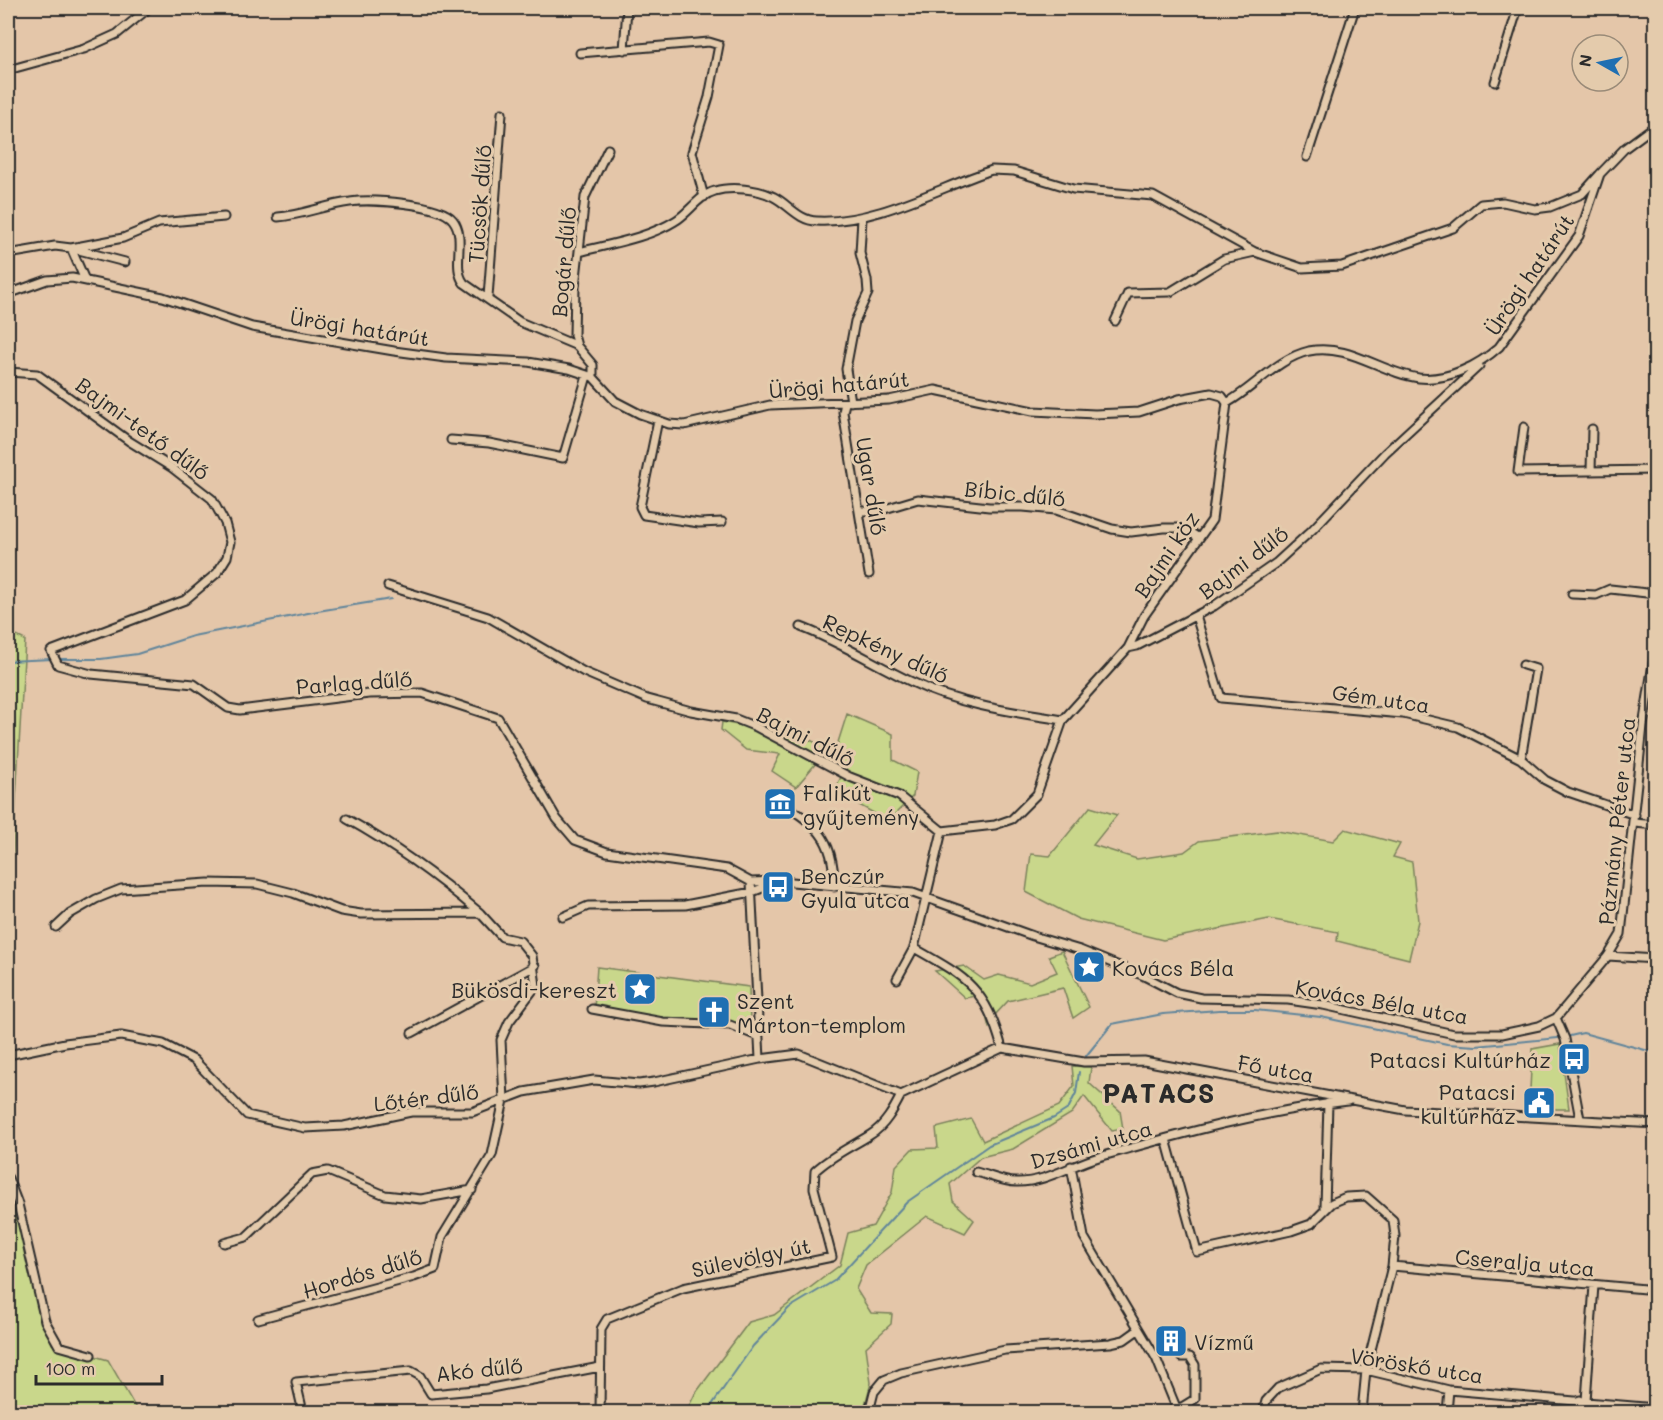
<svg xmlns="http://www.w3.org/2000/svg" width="1663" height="1420" viewBox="0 0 1663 1420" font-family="Mali,sans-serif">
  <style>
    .green { fill: #c9d78b; stroke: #7a815b; stroke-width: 1.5 }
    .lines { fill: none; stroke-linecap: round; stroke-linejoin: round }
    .stream { stroke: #61859b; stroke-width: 2 }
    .minor-casing { stroke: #2b2b2b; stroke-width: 11 }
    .minor { stroke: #e4cbac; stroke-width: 7 }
    .labels { text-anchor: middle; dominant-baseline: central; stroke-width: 6; stroke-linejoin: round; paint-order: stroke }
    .street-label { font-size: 21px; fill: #2b2b2b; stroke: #e4cbac }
    .poi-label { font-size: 21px; fill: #2b2b2b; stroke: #e4cbac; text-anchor: start }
    .district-label { font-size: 27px; font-weight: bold; letter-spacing: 1.5px; fill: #2b2b2b; stroke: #e4cbac }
  </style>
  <rect width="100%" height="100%" fill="#e4c6a9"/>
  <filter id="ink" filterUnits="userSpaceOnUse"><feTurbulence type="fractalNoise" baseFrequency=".0167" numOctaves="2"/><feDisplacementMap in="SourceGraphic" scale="12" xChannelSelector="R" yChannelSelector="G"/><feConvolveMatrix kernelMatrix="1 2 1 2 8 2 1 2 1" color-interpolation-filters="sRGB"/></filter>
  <g filter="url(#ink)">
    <!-- green -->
    <path class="green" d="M8,632L25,640L8,941Z
      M847,714L893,734V760L917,772L913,796L888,821L834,791L841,777L817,762L796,787L772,771L780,754L746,750L721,730L722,722L779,733L783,727L835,752Z
      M1090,807L1117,815L1093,845L1137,859L1184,852L1199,841L1277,831L1333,841L1345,829L1400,844L1393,857L1412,862L1418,921L1409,959L1337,941L1338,932L1269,919L1163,940L1078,919L1026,892L1031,854L1050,856Z
      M1062,951L1089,1007L1073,1018L1063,988L1008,1001L995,1015L998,1024L989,1028L983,1005L975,996L965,998L935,971L964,966L984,980L999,975L1030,983L1057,972L1049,956Z
      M597,967L749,987L750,1024L701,1026L594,1009Z
      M1560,1044L1569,1109H1553L1551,1092L1530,1090L1532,1049Z
      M1072,1066L1091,1067L1089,1083L1120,1111L1123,1129L1112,1131L1084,1096L1072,1113L1013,1149L981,1157L950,1184L953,1201L974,1220L965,1233L927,1216L866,1265L856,1289L871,1313L892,1314L891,1324L866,1347L871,1383L863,1412H686L695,1394L749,1322L774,1315L840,1265L848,1233L873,1226L892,1192L896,1166L912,1149L938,1148L936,1128L971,1119L983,1141L1059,1106L1074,1086Z
      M8,1170L21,1202L29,1252L52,1344L108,1360L138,1412H8Z"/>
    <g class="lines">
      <!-- stream -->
      <path class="stream" d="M58,659H101L137,654L193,636L318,611L391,599
        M8,661L52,659
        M1570,1036L1583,1033L1656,1053
        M1086,1056L1112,1024L1163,1014L1219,1010H1255L1321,1017L1447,1044L1476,1046L1558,1038
        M707,1412L753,1346L789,1308L834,1281L907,1202L989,1145L1054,1118L1068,1109L1076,1093L1079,1072"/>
      <!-- minor casing -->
      <g class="minor-casing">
        <path id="minor" d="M624,50L627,8
          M580,53L709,42L719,45L709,97L692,152L704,197
          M8,70L84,49L117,34L149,8
          M1495,82L1518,8
          M1307,157L1355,8
          M278,217C303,215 325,205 350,202C371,199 440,203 453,220C467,238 451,266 464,283L520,322L577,346L593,365V377
          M579,252C610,244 648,238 675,221C689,213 699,195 715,191C731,186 758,189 774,197C788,204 799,221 817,221C874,224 938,188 992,170L1014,171L1073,189L1153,196L1255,252L1302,268L1342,266L1453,228L1481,204L1503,202L1535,209L1550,207L1582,194L1599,175
          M8,254L55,246L71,248L123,238L159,223L224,217
          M85,280L71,248L125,262
          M8,294L47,280L72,278L163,297L252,327L394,351L446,358L528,362L569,369L593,377L615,401L640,414L669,424L684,425L770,405L889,400L935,390L1033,411L1095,414L1139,412L1179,399L1211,393L1222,396L1227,403C1254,388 1278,358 1309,351C1349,343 1381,373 1419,378C1448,381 1479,365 1499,347L1579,236L1600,174L1625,148L1656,125
          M488,297L502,113
          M1115,321L1128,293L1170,292L1224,259L1255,252
          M577,346L574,335L575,287L585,197L608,149
          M8,372L37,374L129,441L171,467L212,499L225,523L230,542L227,557L217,573L185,600L51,651L58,665L91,674L194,684L228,708L240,710L369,694L422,693L498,718L557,819L575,840L607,852L727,869L751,882L760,1059
          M851,402L846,369L855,321L868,293L867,280L860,253L862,218
          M845,403L843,412L869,574
          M658,420L640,507L644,515L699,523L722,522
          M1524,427L1518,472L1656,470
          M451,440L489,443L563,458L587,376
          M1591,471L1592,429
          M860,511H878L918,499L989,507H1023L1056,510L1112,529L1131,532L1164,528H1183L1199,538
          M388,586L488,617L584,672L647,699L691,711L736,719L756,727L850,777L899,796L942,831L995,825L1012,819L1037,794L1063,720L1128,648L1137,646L1214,606L1276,563L1312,530L1385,453L1479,366
          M1572,594L1596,595L1610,589L1656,594
          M1196,616L1221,698L1403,714L1458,727L1521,759L1545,780L1568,792L1635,815
          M801,627C840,642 874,664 912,682C959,705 1012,712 1063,720
          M1128,648L1144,616L1212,520L1227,403
          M1521,759L1536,669L1523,665
          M771,794L775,799C814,823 835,836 834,887
          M347,819C394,845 439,878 480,913
          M1634,823L1656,825
          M751,882L781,881L913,893L1033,936L1080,950L1144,976L1177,993L1201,998L1288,1000L1323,1005L1454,1034H1502L1539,1026L1556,1018L1608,956L1621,934L1643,726L1656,645
          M563,917L588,906L685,905L752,892L776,883
          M56,927L70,914L96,899L121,889L208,883L257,884L293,893L341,911L361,914L480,913L502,937L520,941L532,956L536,986L509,1022L501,1040L504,1100L492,1155L442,1237L435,1269L414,1277L258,1319
          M914,948C967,978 985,987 1002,1048
          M1608,956L1656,959
          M897,979L914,948L942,831
          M592,1009L663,1022L730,1025L757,1036
          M1556,1018L1565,1039L1580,1119
          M412,1033L535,966
          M8,1055L65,1043L121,1036L163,1044L194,1060L247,1115L305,1128L344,1126L411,1112H472L524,1092L594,1080L639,1084L654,1082L760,1059L799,1054L901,1095
          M901,1095L1002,1048L1084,1062L1144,1061L1405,1110L1656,1124
          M1166,1139L1197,1252L1291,1231L1311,1224L1332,1203L1346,1197L1366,1196L1393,1220L1395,1236L1392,1266L1366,1370L1362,1412
          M1071,1166L1084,1237L1156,1358L1178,1412
          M976,1172C989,1175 1003,1182 1016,1182C1045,1183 1071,1165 1099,1157C1180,1134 1263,1111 1348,1101
          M8,1178L18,1204L45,1321L59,1346L91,1355
          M1325,1207L1328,1103
          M224,1243L246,1237L312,1174L328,1171L385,1195L421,1199L472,1190
          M1392,1266L1656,1290
          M1586,1401L1594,1285
          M1176,1408L1182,1407L1195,1399V1365L1190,1357H1181
          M303,1412L296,1382L411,1371L420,1376L431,1394L486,1389L600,1367
          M600,1412L601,1329L607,1319L683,1288L832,1257L814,1188L815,1171C832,1155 851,1147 870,1135C885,1126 894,1109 901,1095
          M869,1412L874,1392L884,1380L901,1373L1005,1350L1110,1343L1124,1340L1138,1330
          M1263,1412L1266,1401L1278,1388L1321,1369L1366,1370L1449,1390L1656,1408
          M1447,1412L1449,1390
          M1578,1412L1580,1400"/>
      </g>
      <!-- minor -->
      <use href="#minor" class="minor"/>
    </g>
  </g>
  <!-- icons -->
  <defs>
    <g id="museum-square" transform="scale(1.725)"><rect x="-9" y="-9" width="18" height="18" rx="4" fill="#1f6fb2" stroke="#e4cbac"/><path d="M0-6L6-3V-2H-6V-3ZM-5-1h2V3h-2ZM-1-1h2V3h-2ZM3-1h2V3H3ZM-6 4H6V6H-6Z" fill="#fff"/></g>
    <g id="bus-square" transform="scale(1.725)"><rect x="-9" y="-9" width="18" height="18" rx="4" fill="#1f6fb2" stroke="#e4cbac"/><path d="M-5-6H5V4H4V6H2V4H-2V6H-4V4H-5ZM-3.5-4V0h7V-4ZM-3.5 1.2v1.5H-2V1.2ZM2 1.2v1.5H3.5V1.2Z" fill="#fff"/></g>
    <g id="sight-square" transform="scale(1.725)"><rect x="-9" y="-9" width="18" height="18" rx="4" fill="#1f6fb2" stroke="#e4cbac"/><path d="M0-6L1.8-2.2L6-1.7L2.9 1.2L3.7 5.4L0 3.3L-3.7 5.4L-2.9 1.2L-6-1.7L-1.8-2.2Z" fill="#fff"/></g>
    <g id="church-square" transform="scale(1.725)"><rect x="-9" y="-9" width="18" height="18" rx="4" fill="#1f6fb2" stroke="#e4cbac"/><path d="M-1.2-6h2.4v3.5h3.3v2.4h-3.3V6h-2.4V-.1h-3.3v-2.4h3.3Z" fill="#fff"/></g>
    <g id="civic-square" transform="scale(1.725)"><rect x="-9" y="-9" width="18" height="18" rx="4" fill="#1f6fb2" stroke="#e4cbac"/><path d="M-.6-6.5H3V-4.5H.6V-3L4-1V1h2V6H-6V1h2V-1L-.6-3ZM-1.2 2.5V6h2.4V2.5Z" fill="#fff"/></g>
    <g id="building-square" transform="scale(1.725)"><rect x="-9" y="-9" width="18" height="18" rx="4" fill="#1f6fb2" stroke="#e4cbac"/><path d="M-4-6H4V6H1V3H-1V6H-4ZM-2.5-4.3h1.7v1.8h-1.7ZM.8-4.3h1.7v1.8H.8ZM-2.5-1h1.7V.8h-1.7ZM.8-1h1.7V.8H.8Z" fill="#fff"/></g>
  </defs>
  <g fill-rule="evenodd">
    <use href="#museum-square" x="780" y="804"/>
    <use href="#bus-square" x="778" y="887"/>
    <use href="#sight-square" x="1089" y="967"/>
    <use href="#sight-square" x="640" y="989"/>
    <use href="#church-square" x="714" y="1012"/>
    <use href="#bus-square" x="1574" y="1059"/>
    <use href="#civic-square" x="1539" y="1103"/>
    <use href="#building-square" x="1171" y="1341"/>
  </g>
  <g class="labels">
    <!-- street labels -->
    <g class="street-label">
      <text transform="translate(479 204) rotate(-86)">Tücsök dűlő</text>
      <text transform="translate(563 262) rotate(-85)">Bogár dűlő</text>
      <text transform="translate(1529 274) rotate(-56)">Ürögi határút</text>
      <text transform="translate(360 327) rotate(9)">Ürögi határút</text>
      <text transform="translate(839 384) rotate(-5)">Ürögi határút</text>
      <text transform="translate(143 428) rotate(36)">Bajmi-tető dűlő</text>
      <text transform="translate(872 486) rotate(81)">Ugar dűlő</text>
      <text transform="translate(1015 493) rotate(6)">Bíbic dűlő</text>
      <text transform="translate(1166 554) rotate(-56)">Bajmi köz</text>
      <text transform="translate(1243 562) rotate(-37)">Bajmi dűlő</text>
      <text transform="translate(886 648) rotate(25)">Repkény dűlő</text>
      <text transform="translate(354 682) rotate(-4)">Parlag dűlő</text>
      <text transform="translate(1381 698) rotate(8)">Gém utca</text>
      <text transform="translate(806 736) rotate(27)">Bajmi dűlő</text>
      <text transform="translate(1616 821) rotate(-84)">Pázmány Péter utca</text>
      <text transform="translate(1382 1001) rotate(10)">Kovács Béla utca</text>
      <text transform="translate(1276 1068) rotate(10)">Fő utca</text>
      <text transform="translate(426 1097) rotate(-7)">Lőtér dűlő</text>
      <text transform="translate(1091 1144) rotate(-16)">Dzsámi utca</text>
      <text transform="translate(751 1257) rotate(-12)">Sülevölgy út</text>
      <text transform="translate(1525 1262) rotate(5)">Cseralja utca</text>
      <text transform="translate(362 1273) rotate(-17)">Hordós dűlő</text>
      <text transform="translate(1417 1365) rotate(9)">Vöröskő utca</text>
      <text transform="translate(479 1369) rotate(-6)">Akó dűlő</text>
    </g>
    <!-- poi labels -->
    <g class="poi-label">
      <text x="803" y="792">Falikút<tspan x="803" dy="24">gyűjtemény</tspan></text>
      <text x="801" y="875">Benczúr<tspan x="801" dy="24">Gyula utca</tspan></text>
      <text x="1112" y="967">Kovács Béla</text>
      <text x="617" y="989" text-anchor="end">Bükösdi-kereszt</text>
      <text x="737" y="1000">Szent<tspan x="737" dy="24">Márton-templom</tspan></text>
      <text x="1551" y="1059" text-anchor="end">Patacsi Kultúrház</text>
      <text x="1516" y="1091" text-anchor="end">Patacsi<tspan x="1516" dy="24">kultúrház</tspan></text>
      <text x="1194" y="1341">Vízmű</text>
    </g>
    <!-- district labels -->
    <g class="district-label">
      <text x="1159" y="1092">PATACS</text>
    </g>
  </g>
  <!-- margin -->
  <rect width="1663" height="1420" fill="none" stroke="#e4cbac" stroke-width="30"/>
  <rect x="15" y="15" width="1633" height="1390" fill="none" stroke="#2b2b2b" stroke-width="2" filter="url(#ink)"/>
  <!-- north arrow -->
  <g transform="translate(1600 63) rotate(279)"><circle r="28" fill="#e4cbac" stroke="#9a8b78" stroke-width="1.5"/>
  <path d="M0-4.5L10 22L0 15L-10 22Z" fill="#1f6fb2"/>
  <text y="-9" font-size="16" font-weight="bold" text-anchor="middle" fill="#2b2b2b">N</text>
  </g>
  <!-- scale -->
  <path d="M36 1375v9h126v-9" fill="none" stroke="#2b2b2b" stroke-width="3"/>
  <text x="45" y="1375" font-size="18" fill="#2b2b2b" stroke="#e4cbac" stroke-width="4.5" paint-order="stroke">100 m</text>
</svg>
